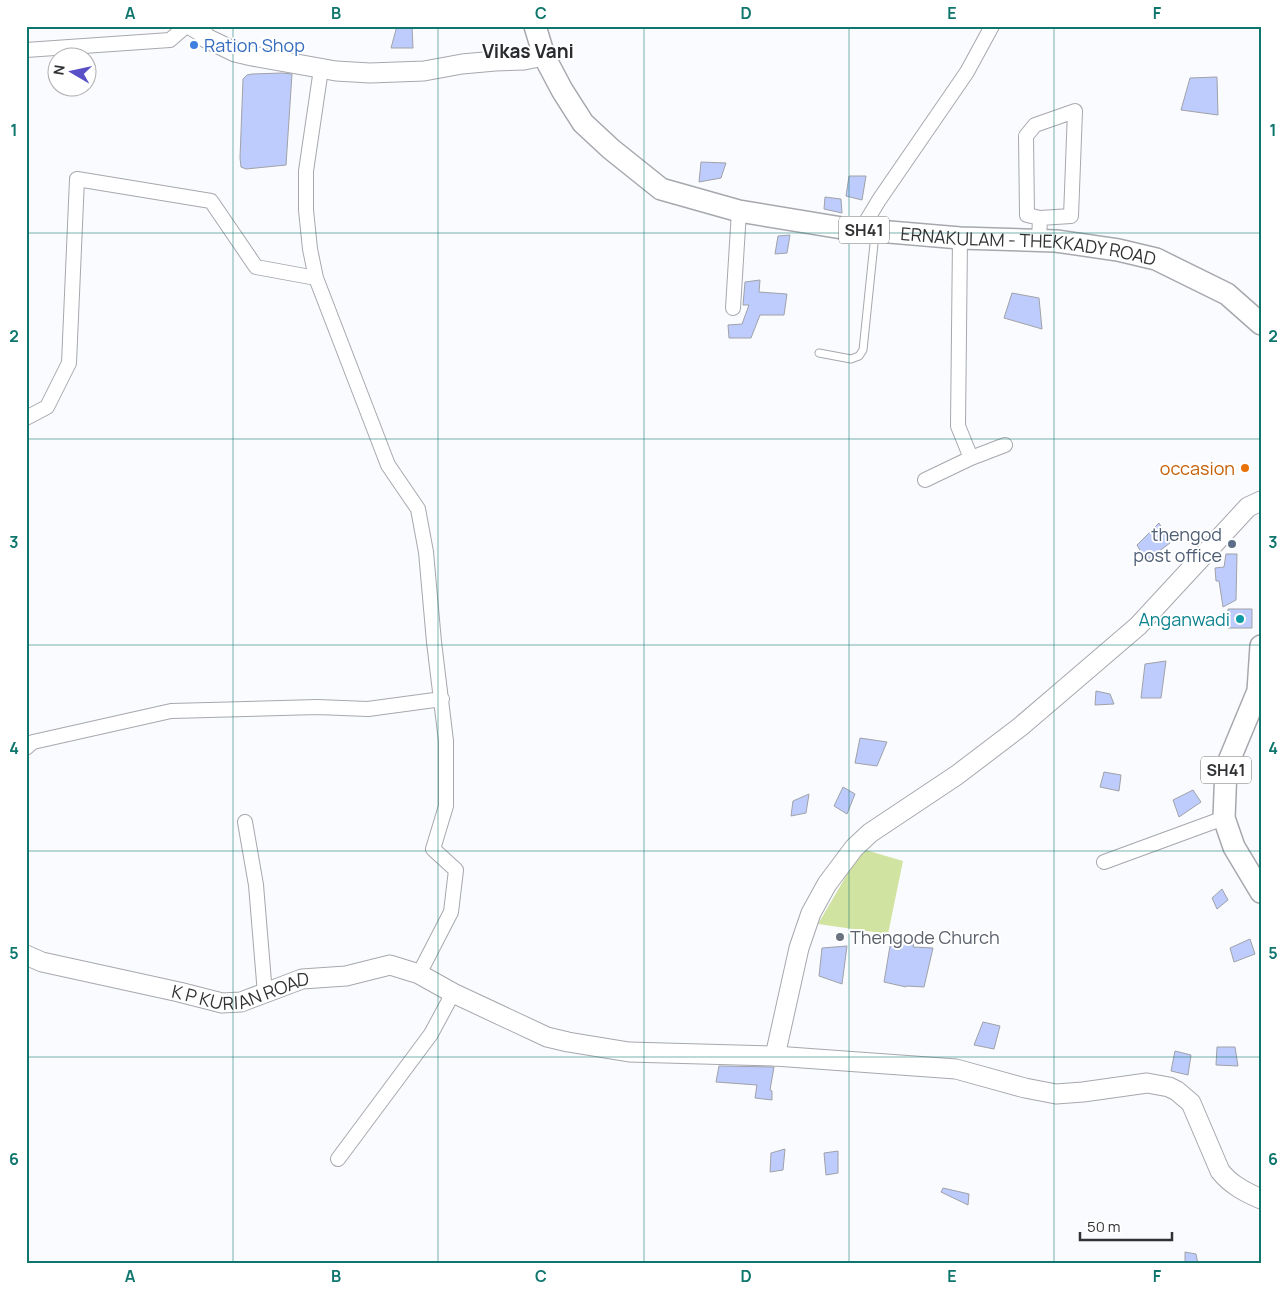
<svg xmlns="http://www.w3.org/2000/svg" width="1287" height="1290" viewBox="0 0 1287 1290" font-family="Manrope,sans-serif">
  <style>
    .green { fill: #d1e3a0 }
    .building { fill: #bdccfc; stroke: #a0a2a7 }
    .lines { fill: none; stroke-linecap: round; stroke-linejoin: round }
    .lane-casing { stroke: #a6a8ad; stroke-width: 9 }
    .street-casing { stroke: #a6a8ad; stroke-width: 16 }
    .secondary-casing { stroke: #a6a8ad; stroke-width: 21 }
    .primary-casing { stroke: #a6a8ad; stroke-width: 24 }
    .lane { stroke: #fff; stroke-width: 7 }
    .street { stroke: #fff; stroke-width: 14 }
    .secondary { stroke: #fff; stroke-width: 19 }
    .primary { stroke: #fff; stroke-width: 21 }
    .grid { fill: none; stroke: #0f766e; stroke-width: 1; stroke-opacity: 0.55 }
    .shop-dot { fill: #3f7fe0; stroke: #fff; stroke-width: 2 }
    .food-dot { fill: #e8710a; stroke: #fff; stroke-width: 2 }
    .service-dot { fill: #5c6f8a; stroke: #fff; stroke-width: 2 }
    .culture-dot { fill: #0f9aa8; stroke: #fff; stroke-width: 2 }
    .worship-dot { fill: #6b7280; stroke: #fff; stroke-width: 2 }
    .labels { text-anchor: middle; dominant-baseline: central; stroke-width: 4; stroke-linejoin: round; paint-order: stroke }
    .shield { fill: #fff; stroke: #6f7071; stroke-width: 1 }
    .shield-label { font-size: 16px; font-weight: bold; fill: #313234 }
    .shop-label { font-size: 18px; fill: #366cbe; stroke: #fff; text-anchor: start }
    .street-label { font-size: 18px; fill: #313234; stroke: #fff }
    .food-label { font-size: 18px; fill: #c56008; stroke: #fff; text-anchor: end }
    .service-label { font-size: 18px; fill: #4e5e75; stroke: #fff; text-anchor: end }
    .culture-label { font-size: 18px; fill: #0d838f; stroke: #fff; text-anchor: end }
    .worship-label { font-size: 18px; fill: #5b616d; stroke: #fff; text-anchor: start }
    .neighbourhood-label { font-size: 19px; font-weight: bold; fill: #292b2f; stroke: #fff }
    .neatline { fill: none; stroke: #0f766e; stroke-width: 2 }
    .grid-label { font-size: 16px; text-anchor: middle; font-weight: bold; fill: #0f766e }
  </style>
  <rect width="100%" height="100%" fill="#fafbff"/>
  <!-- green -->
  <path class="green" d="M862,849L903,861L888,934L818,924Z"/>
  <!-- building -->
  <path class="building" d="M397,26H412L413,48H391Z
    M282,73L292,74L286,165L246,169L241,167L240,158L243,79L247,75L252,74Z
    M1217,77L1218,115L1181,110L1190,78Z
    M701,162L726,163L721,178L699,182Z
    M849,176H866L862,200L846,196Z
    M825,197L841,199L842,213L824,209Z
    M790,235L787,253L775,254L778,236Z
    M760,280L759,292L787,294L784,315H760L751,338H729L728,325L742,324L749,305H743L745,282Z
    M1012,293L1039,298L1042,329L1004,318Z
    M1159,523L1170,543L1146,561L1137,545Z
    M1226,554H1237L1236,600L1223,607L1219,581H1216L1215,568L1224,567Z
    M1228,609H1252V628H1228Z
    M1166,661L1161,698H1141L1145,664Z
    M1096,691L1110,694L1114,704L1095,705Z
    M860,738L887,742L877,766L855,763Z
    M1104,772L1121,775L1119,791L1100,787Z
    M843,787L855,794L847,814L834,806Z
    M1193,790L1201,802L1179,817L1173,800Z
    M809,794L806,813L791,816L793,801Z
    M1222,889L1228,900L1217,909L1212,898Z
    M1250,939L1255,954L1234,962L1230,948Z
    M891,940L914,942L913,947L933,948L924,987L906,986V987L884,982Z
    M847,946L842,984L819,976L822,948Z
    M983,1022L1000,1026L994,1049L974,1045Z
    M1217,1047H1235L1238,1066L1216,1065Z
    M1175,1051L1191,1055L1188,1075L1171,1071Z
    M719,1066L774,1067L770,1090L772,1091V1100L755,1098L757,1085L716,1082Z
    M785,1149L783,1170L770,1172L771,1153Z
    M838,1151V1173L826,1175L824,1153Z
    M943,1188L969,1194L968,1205L941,1192Z
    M1185,1252L1196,1254L1198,1264H1185Z"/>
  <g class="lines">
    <!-- lane casing -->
    <g class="lane-casing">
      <path id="lane" d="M819,353L851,359L859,356L863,350L875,234"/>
    </g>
    <!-- street casing -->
    <g class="street-casing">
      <path id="street" d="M26,50L170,40L186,26
        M321,69L306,171V210L310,249L316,278L388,465L418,509L426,552L434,642L446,741V806L433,849L456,870L451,912L419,974
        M861,230L879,200L967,72L992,26
        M960,238L958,426L971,458L1005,445
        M1039,241L1040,218L1027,215L1026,136L1035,125L1075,111L1071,216L1040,218
        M733,308L739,211
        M26,418L47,407L69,363L77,179L211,201L256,267L316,278
        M925,480L971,458
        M26,748L33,742L171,711L317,707L368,709L442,699
        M245,822L256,885L265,994
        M1104,862L1224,818
        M338,1159L431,1034L453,993"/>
    </g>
    <!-- secondary casing -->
    <g class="secondary-casing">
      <g id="secondary">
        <path d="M192,26L202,32L206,38L235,52L252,56L336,71L370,73L424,71L462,64L495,61L524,60L544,56"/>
        <path id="s1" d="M26,955L42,962L179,992L222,1003L241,1002L302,979L346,976L390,965L419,974L453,993L547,1037L568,1042L629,1052L775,1056L956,1069L1025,1088L1056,1094L1083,1092L1147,1083L1169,1087L1177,1091L1191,1103L1220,1171C1231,1185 1245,1192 1261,1199"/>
        <path d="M775,1056L799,948L811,913L827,884L854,848L870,833L957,775L1020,727L1061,692L1138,626L1248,507L1261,501"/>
      </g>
    </g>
    <!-- primary casing -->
    <g class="primary-casing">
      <g id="primary">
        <path id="s2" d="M535,26L544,56L562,90L583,123L611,149L661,189L739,211L842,228L960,238L1056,241L1118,250L1156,259L1227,294L1261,324"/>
        <path d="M1261,646L1258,691L1226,768L1224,818L1234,847L1261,892"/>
      </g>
    </g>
    <!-- lane -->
    <use href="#lane" class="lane"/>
    <!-- street -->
    <use href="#street" class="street"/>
    <!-- secondary -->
    <use href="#secondary" class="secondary"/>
    <!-- primary -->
    <use href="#primary" class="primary"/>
  </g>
  <!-- grid -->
  <path class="grid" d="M233,26V1264M438,26V1264M644,26V1264M849,26V1264M1054,26V1264M26,233H1261M26,439H1261M26,645H1261M26,851H1261M26,1057H1261"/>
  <!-- markers -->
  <circle class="shop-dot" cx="194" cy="45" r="5"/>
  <circle class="food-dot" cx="1245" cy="468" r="5"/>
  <circle class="service-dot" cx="1232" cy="544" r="5"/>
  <circle class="culture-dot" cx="1240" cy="619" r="5"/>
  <circle class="worship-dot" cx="840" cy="937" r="5"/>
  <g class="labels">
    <!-- shield labels -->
    <g class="shield">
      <rect x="839" y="216.5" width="50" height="27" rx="4"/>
      <rect x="1201" y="756.5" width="50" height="27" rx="4"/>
    </g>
    <g class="shield-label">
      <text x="864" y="230">SH41</text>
      <text x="1226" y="770">SH41</text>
    </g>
    <!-- shop labels -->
    <g class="shop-label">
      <text x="204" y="45">Ration Shop</text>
    </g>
    <!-- street labels -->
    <g class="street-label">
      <text stroke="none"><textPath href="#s2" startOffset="584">ERNAKULAM - THEKKADY ROAD</textPath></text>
      <text stroke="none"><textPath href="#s1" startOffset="222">K P KURIAN ROAD</textPath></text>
    </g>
    <!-- food labels -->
    <g class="food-label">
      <text x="1235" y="468">occasion</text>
    </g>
    <!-- service labels -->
    <g class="service-label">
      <text x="1222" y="534">thengod<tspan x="1222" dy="21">post office</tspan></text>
    </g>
    <!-- culture labels -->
    <g class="culture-label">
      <text x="1230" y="619">Anganwadi</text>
    </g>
    <!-- worship labels -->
    <g class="worship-label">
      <text x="850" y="937">Thengode Church</text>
    </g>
    <!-- neighbourhood labels -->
    <g class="neighbourhood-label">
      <text x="528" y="51">Vikas Vani</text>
    </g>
  </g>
  <!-- border -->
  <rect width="1287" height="1290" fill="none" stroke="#ffffff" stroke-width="55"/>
  <!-- north arrow -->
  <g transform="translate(72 72) rotate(279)"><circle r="24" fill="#ffffff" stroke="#adadae"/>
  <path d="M0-4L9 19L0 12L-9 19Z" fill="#5950c8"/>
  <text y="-8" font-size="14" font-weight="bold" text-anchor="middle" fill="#313234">N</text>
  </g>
  <!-- scale -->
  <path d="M1080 1232v8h92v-8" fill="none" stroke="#313234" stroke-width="2.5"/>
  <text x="1087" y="1232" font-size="15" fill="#313234" stroke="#ffffff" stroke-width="4" paint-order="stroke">50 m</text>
  <rect x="28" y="28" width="1232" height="1234" class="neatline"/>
  <g class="grid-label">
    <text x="130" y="19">A</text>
    <text x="336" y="19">B</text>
    <text x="541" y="19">C</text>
    <text x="746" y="19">D</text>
    <text x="952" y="19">E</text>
    <text x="1157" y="19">F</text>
    <text x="14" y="136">1</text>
    <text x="1273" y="136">1</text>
    <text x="14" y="342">2</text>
    <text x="1273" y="342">2</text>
    <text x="14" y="548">3</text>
    <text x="1273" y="548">3</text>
    <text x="14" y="754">4</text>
    <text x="1273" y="754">4</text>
    <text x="14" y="959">5</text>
    <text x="1273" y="959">5</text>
    <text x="14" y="1165">6</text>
    <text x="1273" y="1165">6</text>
    <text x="130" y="1282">A</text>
    <text x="336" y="1282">B</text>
    <text x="541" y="1282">C</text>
    <text x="746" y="1282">D</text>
    <text x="952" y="1282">E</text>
    <text x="1157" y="1282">F</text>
  </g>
</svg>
